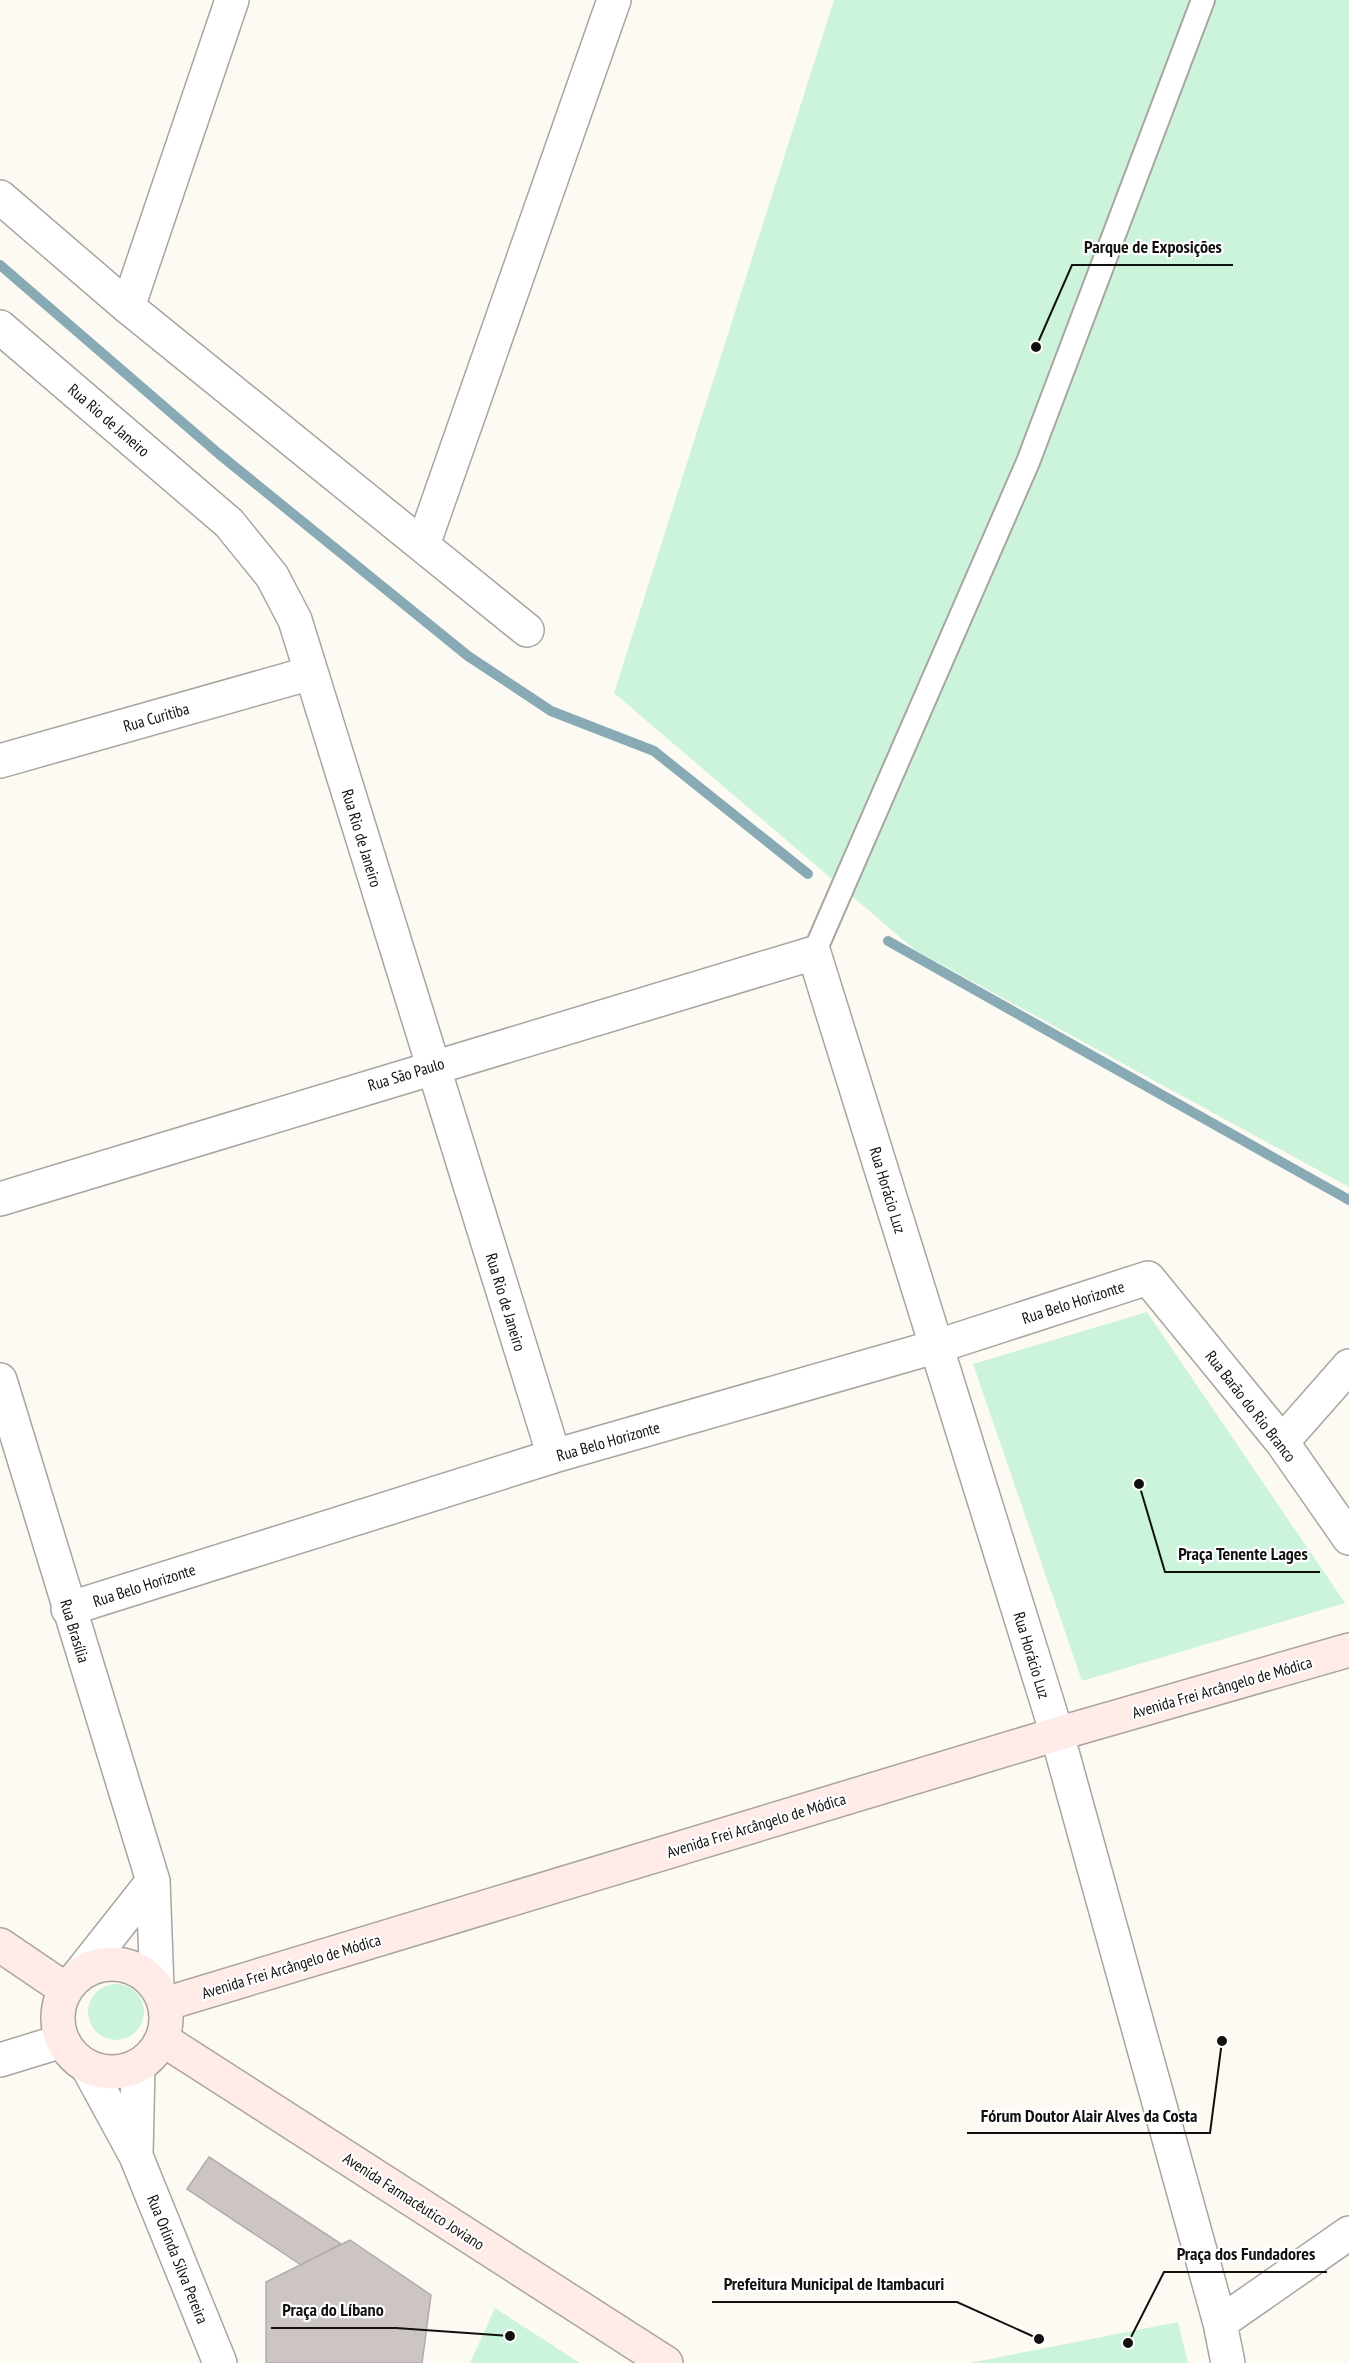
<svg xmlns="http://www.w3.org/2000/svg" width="1349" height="2363" viewBox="0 0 1349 2363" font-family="'PT Sans Narrow',sans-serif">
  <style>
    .green { fill: #ccf4dc }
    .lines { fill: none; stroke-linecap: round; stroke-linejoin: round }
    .stream { stroke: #88aab5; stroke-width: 10 }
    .building { fill: #ccc5c4; stroke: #b2abaa; stroke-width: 1.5 }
    .lane-casing { stroke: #a8a5a0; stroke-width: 26 }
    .street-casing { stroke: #a8a5a0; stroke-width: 36 }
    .secondary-casing { stroke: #a8a5a0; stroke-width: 36 }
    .lane { stroke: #fff; stroke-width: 22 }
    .street { stroke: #fff; stroke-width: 33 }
    .secondary { stroke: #ffebe8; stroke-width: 33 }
    .labels { text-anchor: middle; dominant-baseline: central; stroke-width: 4.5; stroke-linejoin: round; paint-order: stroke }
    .street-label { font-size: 16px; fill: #12110f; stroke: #fff }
    .leader { fill: none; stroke: #12110f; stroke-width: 2 }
    .callout-dot { fill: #12110f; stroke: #fff; stroke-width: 2 }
    .callout-label { font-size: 18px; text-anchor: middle; font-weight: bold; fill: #12110f; stroke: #fff; stroke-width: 4.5; stroke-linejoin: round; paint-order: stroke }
  </style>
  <rect width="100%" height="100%" fill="#fdfaf4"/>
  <!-- green -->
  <path class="green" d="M834,0H1349V1187L915,950L614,693Z
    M1147,1312L1345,1603L1082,1681L973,1364Z
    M88 2012a28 28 0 1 1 56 0a28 28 0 1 1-56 0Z
    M495,2308L580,2363H470Z
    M1178,2322L1188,2363H969Z"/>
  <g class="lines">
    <!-- stream -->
    <path class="stream" d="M0,265L219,454L468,656L551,711L654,751L808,874
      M888,941L1349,1200"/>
  </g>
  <!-- building -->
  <path class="building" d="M209,2157L341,2244L301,2265L187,2189Z
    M350,2240L431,2295L422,2363H266V2282Z"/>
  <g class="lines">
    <!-- lane casing -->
    <g class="lane-casing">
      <path id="lane" d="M814,953L1028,462L1203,0"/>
    </g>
    <!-- street casing -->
    <g class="street-casing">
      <path id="street" d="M0,197L128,307L527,630
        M128,307L232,0
        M0,327L229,523L272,576L295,620L554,1456
        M423,545L614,0
        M0,761L311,673
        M0,1199L814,953L1057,1734L1220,2323L1228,2363
        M0,1380L153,1881L157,1988
        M1282,1442L1349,1366
        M68,1609L554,1456L938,1346L1148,1278L1282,1442L1349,1538
        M78,1976L153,1881
        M0,2060L62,2041
        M87,2066L136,2156L220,2363
        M136,2154L138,2066
        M1220,2323L1349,2233"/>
    </g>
    <!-- secondary casing -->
    <g class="secondary-casing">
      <path id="secondary" d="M0,1945L65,1989
        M58 2018a54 54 0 1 1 108 0a54 54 0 1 1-108 0Z
        M165,2004L1057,1734L1349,1650
        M162,2039L666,2363"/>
    </g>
    <!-- lane -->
    <use href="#lane" class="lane"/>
    <!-- street -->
    <use href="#street" class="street"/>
    <!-- secondary -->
    <use href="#secondary" class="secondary"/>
  </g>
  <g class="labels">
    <!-- street labels -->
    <g class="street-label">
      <text transform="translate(109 420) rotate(41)">Rua Rio de Janeiro</text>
      <text transform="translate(156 717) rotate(-16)">Rua Curitiba</text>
      <text transform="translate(362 838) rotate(73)">Rua Rio de Janeiro</text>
      <text transform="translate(406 1074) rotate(-17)">Rua São Paulo</text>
      <text transform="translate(888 1190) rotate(73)">Rua Horácio Luz</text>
      <text transform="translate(506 1302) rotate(73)">Rua Rio de Janeiro</text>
      <text transform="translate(1073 1302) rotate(-18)">Rua Belo Horizonte</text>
      <text transform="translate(1251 1406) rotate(52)">Rua Barão do Rio Branco</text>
      <text transform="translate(608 1441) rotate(-16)">Rua Belo Horizonte</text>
      <text transform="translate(144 1585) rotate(-18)">Rua Belo Horizonte</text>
      <text transform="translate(75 1631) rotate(73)">Rua Brasília</text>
      <text transform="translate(1032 1655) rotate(73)">Rua Horácio Luz</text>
      <text transform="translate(1222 1687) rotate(-16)">Avenida Frei Arcângelo de Módica</text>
      <text transform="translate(756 1825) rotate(-17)">Avenida Frei Arcângelo de Módica</text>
      <text transform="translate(291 1966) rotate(-17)">Avenida Frei Arcângelo de Módica</text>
      <text transform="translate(414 2201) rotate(33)">Avenida Farmacêutico Joviano</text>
      <text transform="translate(178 2259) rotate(68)">Rua Orlinda Silva Pereira</text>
    </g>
  </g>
  <!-- callouts -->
  <path class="leader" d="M1036 347L1072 265H1233M1139 1484L1165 1572H1320M1222 2041L1210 2133H967M1128 2343L1164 2272H1327M1039 2339L957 2302H712M510 2336L396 2328H271"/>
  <g class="callout-dot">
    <circle cx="1036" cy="347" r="6"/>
    <circle cx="1139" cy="1484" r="6"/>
    <circle cx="1222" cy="2041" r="6"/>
    <circle cx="1128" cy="2343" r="6"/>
    <circle cx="1039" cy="2339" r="6"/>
    <circle cx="510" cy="2336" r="6"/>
  </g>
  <g class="callout-label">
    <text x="1153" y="253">Parque de Exposições</text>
    <text x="1243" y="1560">Praça Tenente Lages</text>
    <text x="1089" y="2122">Fórum Doutor Alair Alves da Costa</text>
    <text x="1246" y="2260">Praça dos Fundadores</text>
    <text x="834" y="2290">Prefeitura Municipal de Itambacuri</text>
    <text x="333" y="2316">Praça do Líbano</text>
  </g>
</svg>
